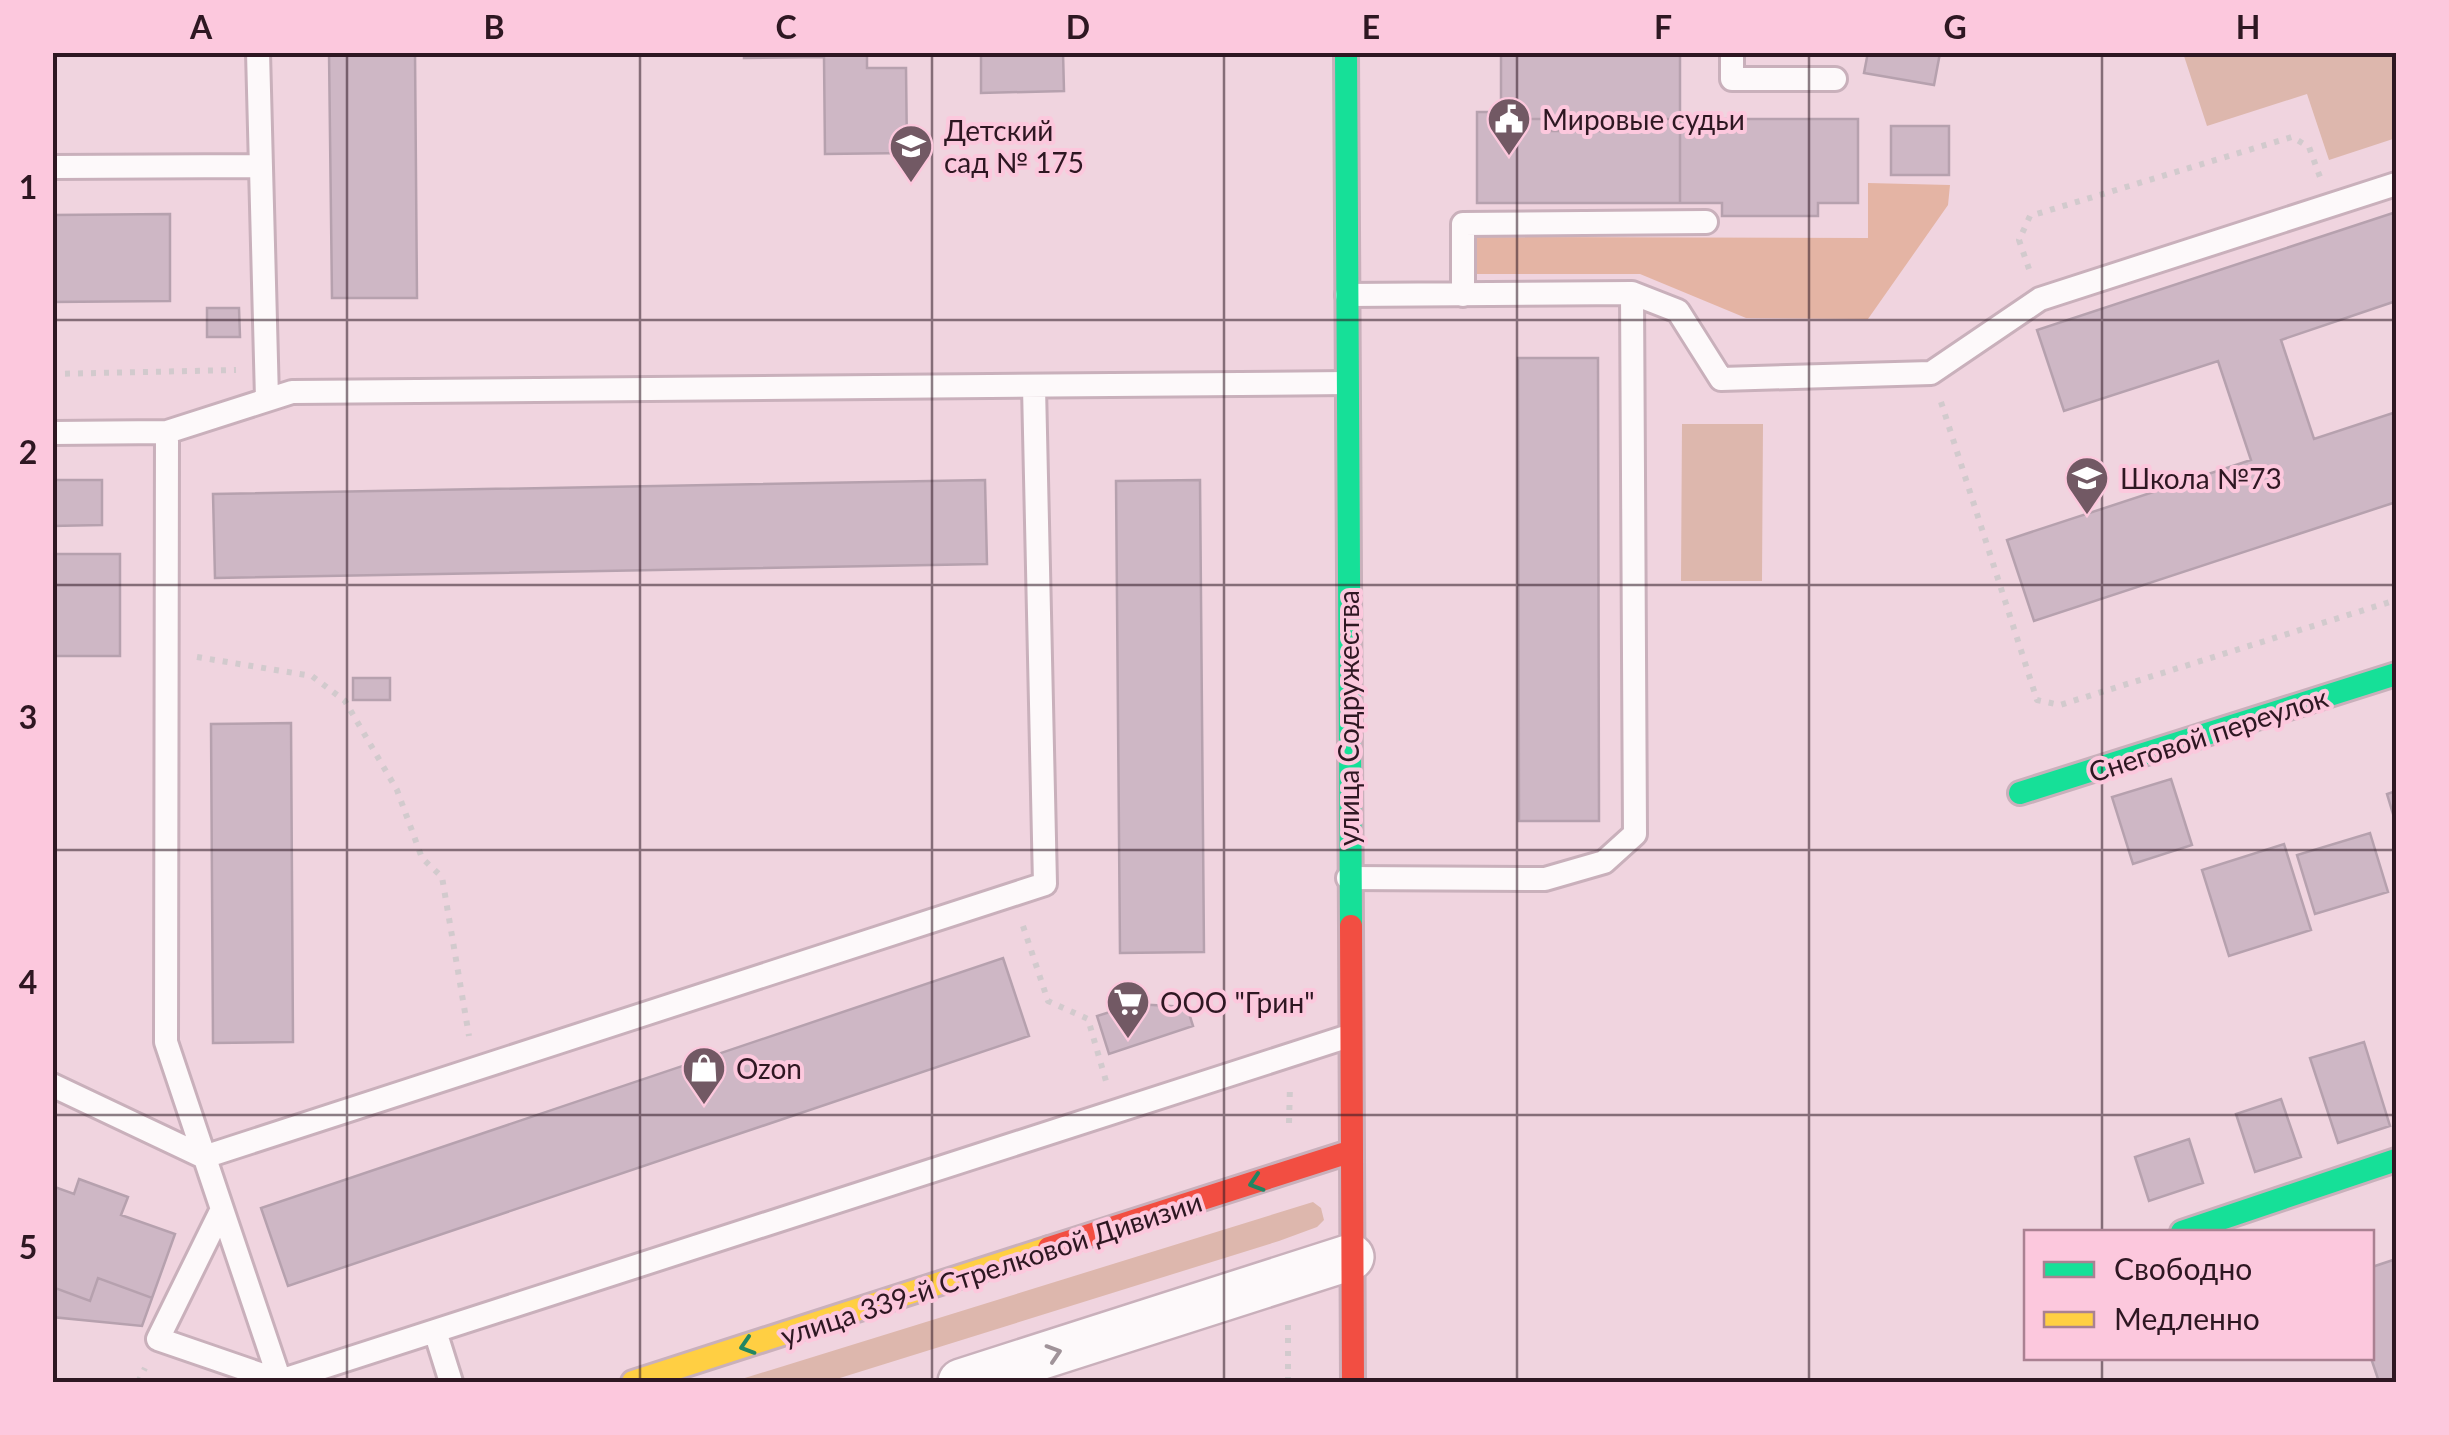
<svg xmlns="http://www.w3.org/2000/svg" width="2449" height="1435" viewBox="0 0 2449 1435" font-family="Lato,sans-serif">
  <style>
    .green { fill: #ddb7ad }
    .forest { fill: #e4b4a4 }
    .building { fill: #ceb7c5; stroke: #b6a1ae; stroke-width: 2.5 }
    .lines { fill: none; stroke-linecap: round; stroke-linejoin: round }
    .lane-casing { stroke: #c9b0bb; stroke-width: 28 }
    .street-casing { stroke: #c9b0bb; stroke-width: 50 }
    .fast-casing { stroke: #c9b0bb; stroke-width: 28 }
    .slow-casing { stroke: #c9b0bb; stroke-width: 28 }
    .jam-casing { stroke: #c9b0bb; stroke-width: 28 }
    .path { stroke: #d2cacd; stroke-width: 6; stroke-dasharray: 5 8; stroke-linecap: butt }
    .lane { stroke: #fdf9fa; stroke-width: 22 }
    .street { stroke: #fdf9fa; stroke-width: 45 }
    .fast { stroke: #16e098; stroke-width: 22 }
    .slow { stroke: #ffcf43; stroke-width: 22 }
    .jam { stroke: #f24e42; stroke-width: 22 }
    .oneway { stroke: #218663 }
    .oneway2 { stroke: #a09399 }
    .grid { fill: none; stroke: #2e1722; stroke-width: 2.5; stroke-opacity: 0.55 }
    .labels { text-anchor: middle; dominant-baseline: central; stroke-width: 8; stroke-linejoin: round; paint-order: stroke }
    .poi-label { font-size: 28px; fill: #2e1722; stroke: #fcc8dd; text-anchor: start }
    .street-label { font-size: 28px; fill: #2e1722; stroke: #fcc8dd }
    .neatline { fill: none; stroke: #2e1722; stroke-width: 4 }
    .grid-label { font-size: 32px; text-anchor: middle; font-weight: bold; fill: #2e1722 }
  </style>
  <rect width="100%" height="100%" fill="#f0d4df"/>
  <!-- green -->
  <path class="green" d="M2183,53H2396V138L2329,160L2307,94L2207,126Z
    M1682,424H1763L1762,581H1681Z
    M1313,1202L1321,1208L1324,1220L1317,1227L1279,1241L827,1382H732Z"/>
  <!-- forest -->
  <path class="forest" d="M1868,183L1950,185L1948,205L1868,319L1746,318L1640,274H1476L1475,237L1868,238Z"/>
  <!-- building -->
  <path class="building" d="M329,52H415L417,298H332Z
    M744,52H867V68H906L907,153L825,154L824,57L744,58Z
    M981,52H1063L1064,91L981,93Z
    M1501,52H1680V119H1858V203H1818V216H1722V203H1477V112H1501Z
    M1501,52H1680V119H1640V131H1543V119H1501Z
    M1868,52L1940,53L1934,85L1864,73Z
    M1680,119H1858V203H1818V216H1722V203H1680Z
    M1891,126H1949V175H1891Z
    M2396,212V301L2281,340L2314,439L2396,412V502L2034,621L2007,540L2251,460L2218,361L2064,411L2037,330Z
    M170,214V301L52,302V215Z
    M207,308H239L240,337H207Z
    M1518,358H1598L1599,821H1519Z
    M52,480H102V525L52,526Z
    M985,480L987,564L215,578L213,494Z
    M1200,480L1204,952L1120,953L1116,481Z
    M52,554H120V656H52Z
    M353,678H390V700H353Z
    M291,723L293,1042L213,1043L211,724Z
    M2171,779L2192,845L2133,864L2112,797Z
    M2396,791V824L2387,794Z
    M2370,833L2388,892L2315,914L2297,855Z
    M2284,844L2311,930L2229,956L2202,870Z
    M1003,958L1029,1036L288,1286L261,1208Z
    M1135,1004L1187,1007L1193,1026L1109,1054L1097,1016Z
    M2364,1042L2390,1126L2338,1143L2310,1058Z
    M2281,1099L2301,1157L2255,1172L2236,1114Z
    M2189,1139L2203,1183L2149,1201L2135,1157Z
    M79,1179L128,1197L121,1215L175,1234L142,1326L52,1317V1186L74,1194Z
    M79,1179L128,1197L121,1215L175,1234L152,1298L98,1278L90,1301L52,1287V1186L74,1194Z
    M2393,1260L2396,1382H2379L2371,1358L2372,1267Z"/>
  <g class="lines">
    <!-- lane casing -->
    <g class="lane-casing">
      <path id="lane" d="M258,52L267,399
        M1732,52V79H1835
        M52,167L260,166
        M1632,293L1678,311L1721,379L1931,373L2040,299L2396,184
        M1347,295L1632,293L1635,834L1604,862L1545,879L1348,878
        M1463,295V224L1706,222
        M167,432L166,1042L222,1209L158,1339L280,1381L1349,1036
        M52,433L167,432L292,392L1347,383
        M52,1085L204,1157L1045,884L1034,387
        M222,1209L280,1381
        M435,1331L451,1382"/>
    </g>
    <!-- street casing -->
    <g class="street-casing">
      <path id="street" d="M961,1382L1351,1257"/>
    </g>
    <!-- fast casing -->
    <g class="fast-casing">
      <path id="fast" d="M1346,52L1351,926
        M2020,793L2396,674
        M2182,1232L2396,1160"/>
    </g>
    <!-- slow casing -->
    <g class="slow-casing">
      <path id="slow" d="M633,1382L1049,1248"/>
    </g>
    <!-- jam casing -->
    <g class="jam-casing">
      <path id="jam" d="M1351,926L1353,1382
        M1049,1248L1349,1152"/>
    </g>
    <!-- path -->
    <path class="path" d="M2029,269L2019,240L2030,216L2292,137L2309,147L2320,177
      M52,374L236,370
      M1941,402L2037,700L2060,705L2396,600
      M197,657L312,676L345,701L397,790L422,858L442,877L469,1036
      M1023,926L1048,1001L1088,1019L1106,1081
      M1289,1123L1290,1086
      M138,1382L145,1368
      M1288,1382V1321"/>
    <!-- lane -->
    <use href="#lane" class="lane"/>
    <!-- street -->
    <use href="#street" class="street"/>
    <!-- fast -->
    <use href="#fast" class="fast"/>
    <!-- slow -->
    <use href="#slow" class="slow"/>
    <!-- jam -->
    <use href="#jam" class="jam"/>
  </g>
  <!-- one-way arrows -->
  <defs><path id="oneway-chevron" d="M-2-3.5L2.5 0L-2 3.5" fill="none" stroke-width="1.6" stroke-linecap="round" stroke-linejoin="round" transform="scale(2.5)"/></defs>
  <g class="oneway">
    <use href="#oneway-chevron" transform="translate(1256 1183) rotate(162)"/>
    <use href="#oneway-chevron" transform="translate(747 1346) rotate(162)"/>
  </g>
  <use class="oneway2" href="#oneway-chevron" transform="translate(1054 1353) rotate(-18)"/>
  <!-- grid -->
  <path class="grid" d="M347,52V1382M640,52V1382M932,52V1382M1224,52V1382M1517,52V1382M1809,52V1382M2102,52V1232M52,320H2396M52,585H2396M52,850H2396M52,1115H2396M2102,1358V1382"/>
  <!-- icons -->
  <defs>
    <g id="civic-pin" transform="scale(2.25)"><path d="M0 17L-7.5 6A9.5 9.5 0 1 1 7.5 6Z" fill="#725964" stroke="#fcc8dd"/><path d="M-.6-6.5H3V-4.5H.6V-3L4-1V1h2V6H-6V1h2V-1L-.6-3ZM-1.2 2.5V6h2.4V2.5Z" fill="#fff"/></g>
    <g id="school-pin" transform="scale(2.25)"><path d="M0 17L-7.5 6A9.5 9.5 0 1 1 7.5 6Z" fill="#725964" stroke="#fcc8dd"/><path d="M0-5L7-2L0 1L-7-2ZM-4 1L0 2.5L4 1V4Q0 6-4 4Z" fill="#fff"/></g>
    <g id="supermarket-pin" transform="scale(2.25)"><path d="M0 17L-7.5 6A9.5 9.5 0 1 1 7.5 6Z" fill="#725964" stroke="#fcc8dd"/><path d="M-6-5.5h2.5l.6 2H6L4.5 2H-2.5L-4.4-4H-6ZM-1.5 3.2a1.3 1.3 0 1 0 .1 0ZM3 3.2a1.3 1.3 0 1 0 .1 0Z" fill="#fff"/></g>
    <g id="shop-pin" transform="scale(2.25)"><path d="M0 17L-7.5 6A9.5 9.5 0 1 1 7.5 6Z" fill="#725964" stroke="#fcc8dd"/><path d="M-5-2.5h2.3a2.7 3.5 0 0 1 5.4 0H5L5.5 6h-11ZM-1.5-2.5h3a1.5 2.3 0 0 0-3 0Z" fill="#fff"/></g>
  </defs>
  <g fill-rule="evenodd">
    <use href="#civic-pin" x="1509" y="119"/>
    <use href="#school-pin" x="911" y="146"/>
    <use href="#school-pin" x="2087" y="478"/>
    <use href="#supermarket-pin" x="1128" y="1002"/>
    <use href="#shop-pin" x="704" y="1068"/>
  </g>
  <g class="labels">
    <!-- poi labels -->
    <g class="poi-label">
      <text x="1542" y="119">Мировые судьи</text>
      <text x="944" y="130">Детский<tspan x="944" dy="32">сад № 175</tspan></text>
      <text x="2120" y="478">Школа №73</text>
      <text x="1160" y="1002">ООО "Грин"</text>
      <text x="736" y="1068">Ozon</text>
    </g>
    <!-- street labels -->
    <g class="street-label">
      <text transform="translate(1348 718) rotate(-90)">улица Содружества</text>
      <text transform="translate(2208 734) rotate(-18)">Снеговой переулок</text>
      <text transform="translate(991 1268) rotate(-18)">улица 339-й Стрелковой Дивизии</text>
    </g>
  </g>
  <!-- border -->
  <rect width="2449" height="1435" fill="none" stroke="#fcc8dd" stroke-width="110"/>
  <!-- legend -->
  <rect x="2024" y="1230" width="350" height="130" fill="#fcc8dd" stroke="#aa8192" stroke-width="2.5"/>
  <rect x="2044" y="1262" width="50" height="15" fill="#16e098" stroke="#aa8192" stroke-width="2.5"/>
  <text x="2114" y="1280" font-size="30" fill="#2e1722">Свободно</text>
  <rect x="2044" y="1312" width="50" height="15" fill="#ffcf43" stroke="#aa8192" stroke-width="2.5"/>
  <text x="2114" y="1330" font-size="30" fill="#2e1722">Медленно</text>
  <rect x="55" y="55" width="2339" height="1325" class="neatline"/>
  <g class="grid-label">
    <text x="201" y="39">A</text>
    <text x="494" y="39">B</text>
    <text x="786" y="39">C</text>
    <text x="1078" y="39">D</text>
    <text x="1371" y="39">E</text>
    <text x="1663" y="39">F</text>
    <text x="1955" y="39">G</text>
    <text x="2248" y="39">H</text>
    <text x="28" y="199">1</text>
    <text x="28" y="464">2</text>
    <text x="28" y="729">3</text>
    <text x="28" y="994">4</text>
    <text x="28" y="1259">5</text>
  </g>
</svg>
